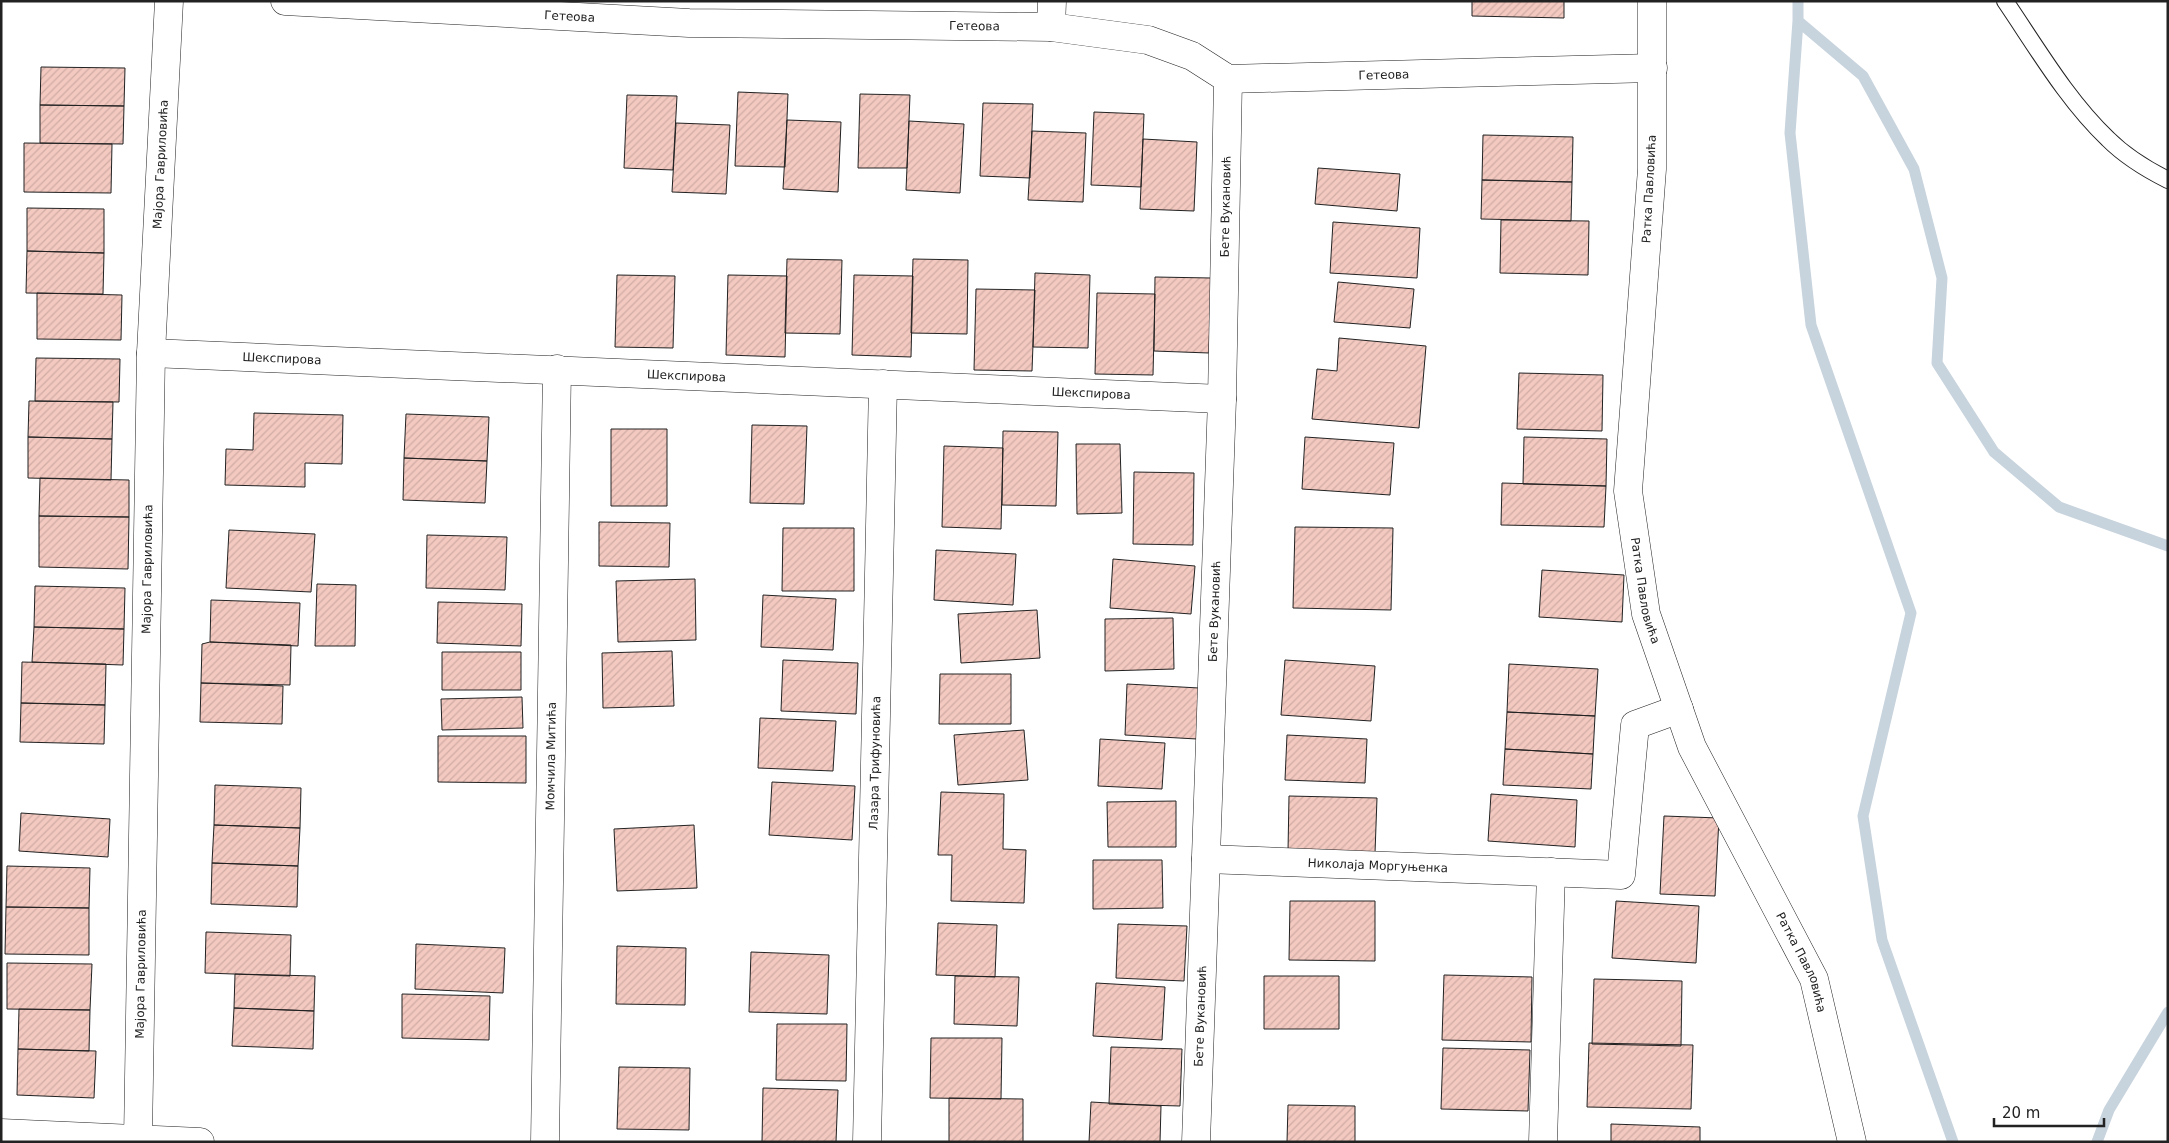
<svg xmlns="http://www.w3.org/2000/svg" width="2169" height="1143" viewBox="0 0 2169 1143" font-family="'DejaVu Sans',sans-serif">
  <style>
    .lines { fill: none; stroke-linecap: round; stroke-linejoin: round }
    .stream { stroke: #c7d3dd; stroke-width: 11 }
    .building { fill: url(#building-hatch); stroke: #222 }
    .lane-casing { stroke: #222; stroke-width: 18 }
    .street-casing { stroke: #222; stroke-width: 29 }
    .lane { stroke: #fff; stroke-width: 16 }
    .street { stroke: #fff; stroke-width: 28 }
    .labels { text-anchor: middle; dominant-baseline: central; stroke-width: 4; stroke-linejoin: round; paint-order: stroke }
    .street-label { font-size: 12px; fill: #222; stroke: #fff }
  </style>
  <defs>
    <pattern id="building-hatch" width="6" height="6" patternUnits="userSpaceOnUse" patternTransform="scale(1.25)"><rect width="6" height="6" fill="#f3c9c0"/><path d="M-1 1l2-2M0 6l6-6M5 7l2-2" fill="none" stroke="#d0aca5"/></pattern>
  </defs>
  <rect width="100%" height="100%" fill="#fff"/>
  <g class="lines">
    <!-- stream -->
    <path class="stream" d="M1798,1V21L1863,76L1914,169L1942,278L1937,363L1994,452L2059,507L2168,546
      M1798,21L1790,133L1811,325L1911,613L1863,816L1882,940L1953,1142
      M2097,1142L2109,1110L2168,1012"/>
  </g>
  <!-- building -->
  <path class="building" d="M1472,1H1564V18L1472,16Z
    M41,67L125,68L124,106L40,105Z
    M738,92L788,94L785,167L735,166Z
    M860,94L910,95L907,168H858Z
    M627,95L677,96L673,170L624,168Z
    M983,103L1033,104L1030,178L980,176Z
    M40,105L124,106L123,144L40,143Z
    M1094,112L1144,114L1141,187L1091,185Z
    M787,120L841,122L838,192L783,189Z
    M909,121L964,124L960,193L906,190Z
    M676,123L730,125L726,194L672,192Z
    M1032,131L1086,133L1083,202L1028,200Z
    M1483,135L1573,137L1572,182L1482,180Z
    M1143,139L1197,142L1194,211L1140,209Z
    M24,143L112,144L111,193L24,192Z
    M1318,168L1400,174L1397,211L1315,204Z
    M1482,180L1572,182L1571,221L1481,219Z
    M27,208L104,209V253L27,251Z
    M1501,220L1589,221L1588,275L1500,273Z
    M1333,222L1420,228L1417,278L1330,273Z
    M27,251L104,253L103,294L26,293Z
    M787,259L842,260L840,334L785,333Z
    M913,259L968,260L967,334L911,333Z
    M1035,273L1090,275L1088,348L1033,347Z
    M617,275L675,276L673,348L615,347Z
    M728,275L787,276L785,357L726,355Z
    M854,275L913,276L911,357L852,355Z
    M1155,277L1211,278L1209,353L1154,351Z
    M1338,282L1414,289L1410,328L1334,322Z
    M976,289L1035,290L1032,371L974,370Z
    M37,293L122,295L121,340L37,339Z
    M1097,293L1155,294L1153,375L1095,374Z
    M1339,338L1426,346L1419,428L1312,419L1317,369L1337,371Z
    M36,358L120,359L119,402L35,401Z
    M1519,373L1603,375L1602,431L1517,429Z
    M29,401L113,402L112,439L28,437Z
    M254,413L343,415L342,464L305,463V487L225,485L226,449L253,450Z
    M406,414L489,417L487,461L404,458Z
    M752,425L807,426L804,504L750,503Z
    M611,429H667V506H611Z
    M1003,431L1058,432L1056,506L1002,505Z
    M28,437L112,439L111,480L28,478Z
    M1305,437L1394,443L1390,495L1302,489Z
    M1524,437L1607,439L1606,486L1523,484Z
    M1076,444H1120L1122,513L1077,514Z
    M944,446L1003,448L1001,529L942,527Z
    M404,458L487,461L485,503L403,500Z
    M1134,472L1194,473L1193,545L1133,544Z
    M40,478L129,480V517L39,516Z
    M1502,483L1606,486L1604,527L1501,525Z
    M39,516L129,517L128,569L39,567Z
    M599,522L670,523L669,567L599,566Z
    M1295,527L1393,528L1391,610L1293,608Z
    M783,528H854V591H782Z
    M229,530L315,534L311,592L226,588Z
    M427,535L507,537L505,590L426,588Z
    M936,550L1016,554L1013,605L934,600Z
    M1113,559L1195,566L1191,614L1110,608Z
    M1542,570L1624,575L1622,622L1539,617Z
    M695,579L696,640L618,642L616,581Z
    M317,584L356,585L355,646H315Z
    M35,586L125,588L124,629L34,627Z
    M763,595L836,599L833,650L761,647Z
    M211,600L300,603L298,646L210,642Z
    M438,602L522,604L521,646L437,643Z
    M1037,610L1040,658L961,663L958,614Z
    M1173,618L1174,669L1105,671V619Z
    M34,627L124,629L123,665L32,662Z
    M210,642L291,645L290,685L201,683L202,644Z
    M672,651L674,706L603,708L602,653Z
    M442,652H521V690H442Z
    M783,660L858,663L856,714L781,711Z
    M1285,660L1375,666L1371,721L1281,715Z
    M22,662L106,664L105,705L21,703Z
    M1509,664L1598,669L1595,716L1507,712Z
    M940,674H1011V724H939Z
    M201,683L283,686L282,724L200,722Z
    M1127,684L1199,688L1197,739L1125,735Z
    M522,697L523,728L442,730L441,699Z
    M21,703L105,705L104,744L20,742Z
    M1507,712L1595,716L1593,754L1505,749Z
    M760,718L836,721L833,771L758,768Z
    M1024,730L1028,780L958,785L954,735Z
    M1287,735L1367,739L1365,783L1285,780Z
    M438,736H526V783L438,782Z
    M1100,739L1165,743L1162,789L1098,786Z
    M1505,749L1593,754L1591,789L1503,785Z
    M772,782L855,786L852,840L769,835Z
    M215,785L301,788L300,828L214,825Z
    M941,792L1004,794L1003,849L1026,850L1024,903L951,901L952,855H938Z
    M1491,794L1577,800L1575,847L1488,841Z
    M1289,796L1377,798L1375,853L1288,851Z
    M1176,801V847H1108L1107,802Z
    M21,813L110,819L108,857L19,851Z
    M1664,816L1719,818L1715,896L1660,894Z
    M214,825L300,828L298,866L212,863Z
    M694,825L697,888L617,891L614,829Z
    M1093,860H1162L1163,908L1093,909Z
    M212,863L298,866L297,907L211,904Z
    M7,866L90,868L89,908L6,907Z
    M1290,901H1375V961L1289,960Z
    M1616,901L1699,906L1696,963L1612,958Z
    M6,907L89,908V955L5,954Z
    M938,923L997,925L995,977L936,975Z
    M1118,924L1187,926L1184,981L1116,978Z
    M206,932L291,935L290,976L205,973Z
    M416,944L505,948L503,993L415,989Z
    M617,946L686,948L685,1005L616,1004Z
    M751,952L829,955L827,1014L749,1012Z
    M7,963L92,964L90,1010L7,1009Z
    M235,974L315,976L314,1011L234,1008Z
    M1444,975L1532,977L1531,1042L1442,1040Z
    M955,976L1019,977L1017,1026L954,1024Z
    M1264,976H1339V1029H1264Z
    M1594,979L1682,981L1681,1046L1592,1044Z
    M1096,983L1165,987L1162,1040L1093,1036Z
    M402,994L490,996L489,1040L402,1038Z
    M234,1008L314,1011L313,1049L232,1046Z
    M19,1009L90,1010L89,1051L18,1049Z
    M777,1024H847L846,1081L776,1080Z
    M931,1038H1002L1001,1099L930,1098Z
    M1589,1043L1693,1045L1691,1109L1587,1107Z
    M1111,1047L1182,1049L1180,1106L1109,1104Z
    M1443,1048L1530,1050L1528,1111L1441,1109Z
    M18,1049L96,1051L94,1098L17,1095Z
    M619,1067L690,1068L689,1130L617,1129Z
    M763,1088L838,1090L836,1142H762Z
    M949,1098L1023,1099V1142H949Z
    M1091,1102L1161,1106L1160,1142H1089Z
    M1288,1105L1355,1106V1142H1287Z
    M1611,1124L1700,1127V1142H1611Z"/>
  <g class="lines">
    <!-- lane casing -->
    <g class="lane-casing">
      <path id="lane" d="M2005,1C2037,48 2067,100 2108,139C2125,156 2146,169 2168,180"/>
    </g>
    <!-- street casing -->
    <g class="street-casing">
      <g id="street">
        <path id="s1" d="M285,1L689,23L1051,27L1148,40L1192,56L1228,79L1653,68"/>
        <path id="s2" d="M1652,1V169L1628,491L1646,614L1692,747L1814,979L1852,1142"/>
        <path d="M1051,27L1052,1"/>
        <path id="s3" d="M151,353L1222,399"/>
        <path id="s4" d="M1206,859L1621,875L1635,725L1679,709"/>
        <path d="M1,1133L200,1142"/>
        <path id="s5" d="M138,1138L151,353L169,1"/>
        <path id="s6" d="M545,1142L557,369"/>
        <path id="s7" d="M867,1142L883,384"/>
        <path id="s8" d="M1196,1142L1222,399L1228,79"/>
        <path d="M1543,1142L1551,872"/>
      </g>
    </g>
    <!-- lane -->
    <use href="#lane" class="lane"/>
    <!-- street -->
    <use href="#street" class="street"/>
  </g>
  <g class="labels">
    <!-- street labels -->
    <g class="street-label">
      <text stroke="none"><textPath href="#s1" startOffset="285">Гетеова</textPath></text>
      <text stroke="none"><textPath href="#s1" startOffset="690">Гетеова</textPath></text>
      <text stroke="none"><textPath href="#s1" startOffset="1110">Гетеова</textPath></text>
      <text stroke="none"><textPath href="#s5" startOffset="974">Мајора Гавриловића</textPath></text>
      <text transform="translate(1649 189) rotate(-87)">Ратка Павловића</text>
      <text stroke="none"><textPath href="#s8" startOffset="936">Бете Вукановић</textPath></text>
      <text stroke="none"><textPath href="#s3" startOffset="131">Шекспирова</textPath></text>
      <text stroke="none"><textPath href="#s3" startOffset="536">Шекспирова</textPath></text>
      <text stroke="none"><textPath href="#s3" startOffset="941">Шекспирова</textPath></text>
      <text stroke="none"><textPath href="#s5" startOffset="569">Мајора Гавриловића</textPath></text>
      <text stroke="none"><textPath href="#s2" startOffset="592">Ратка Павловића</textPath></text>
      <text stroke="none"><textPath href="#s8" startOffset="531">Бете Вукановић</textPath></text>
      <text stroke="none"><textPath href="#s6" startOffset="386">Момчила Митића</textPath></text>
      <text stroke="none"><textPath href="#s7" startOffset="379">Лазара Трифуновића</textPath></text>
      <text stroke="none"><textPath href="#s4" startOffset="172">Николаја Моргуњенка</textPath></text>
      <text stroke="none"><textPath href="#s2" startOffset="998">Ратка Павловића</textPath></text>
      <text stroke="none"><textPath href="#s5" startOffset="164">Мајора Гавриловића</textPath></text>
      <text stroke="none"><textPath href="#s8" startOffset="126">Бете Вукановић</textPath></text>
    </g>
  </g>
  <!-- border -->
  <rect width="2169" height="1143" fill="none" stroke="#222222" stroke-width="5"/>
  <!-- scale -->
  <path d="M1994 1118v8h110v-8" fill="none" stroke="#222222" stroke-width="2.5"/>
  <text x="2002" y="1118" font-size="15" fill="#222222" stroke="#ffffff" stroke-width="4" paint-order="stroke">20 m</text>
</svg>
